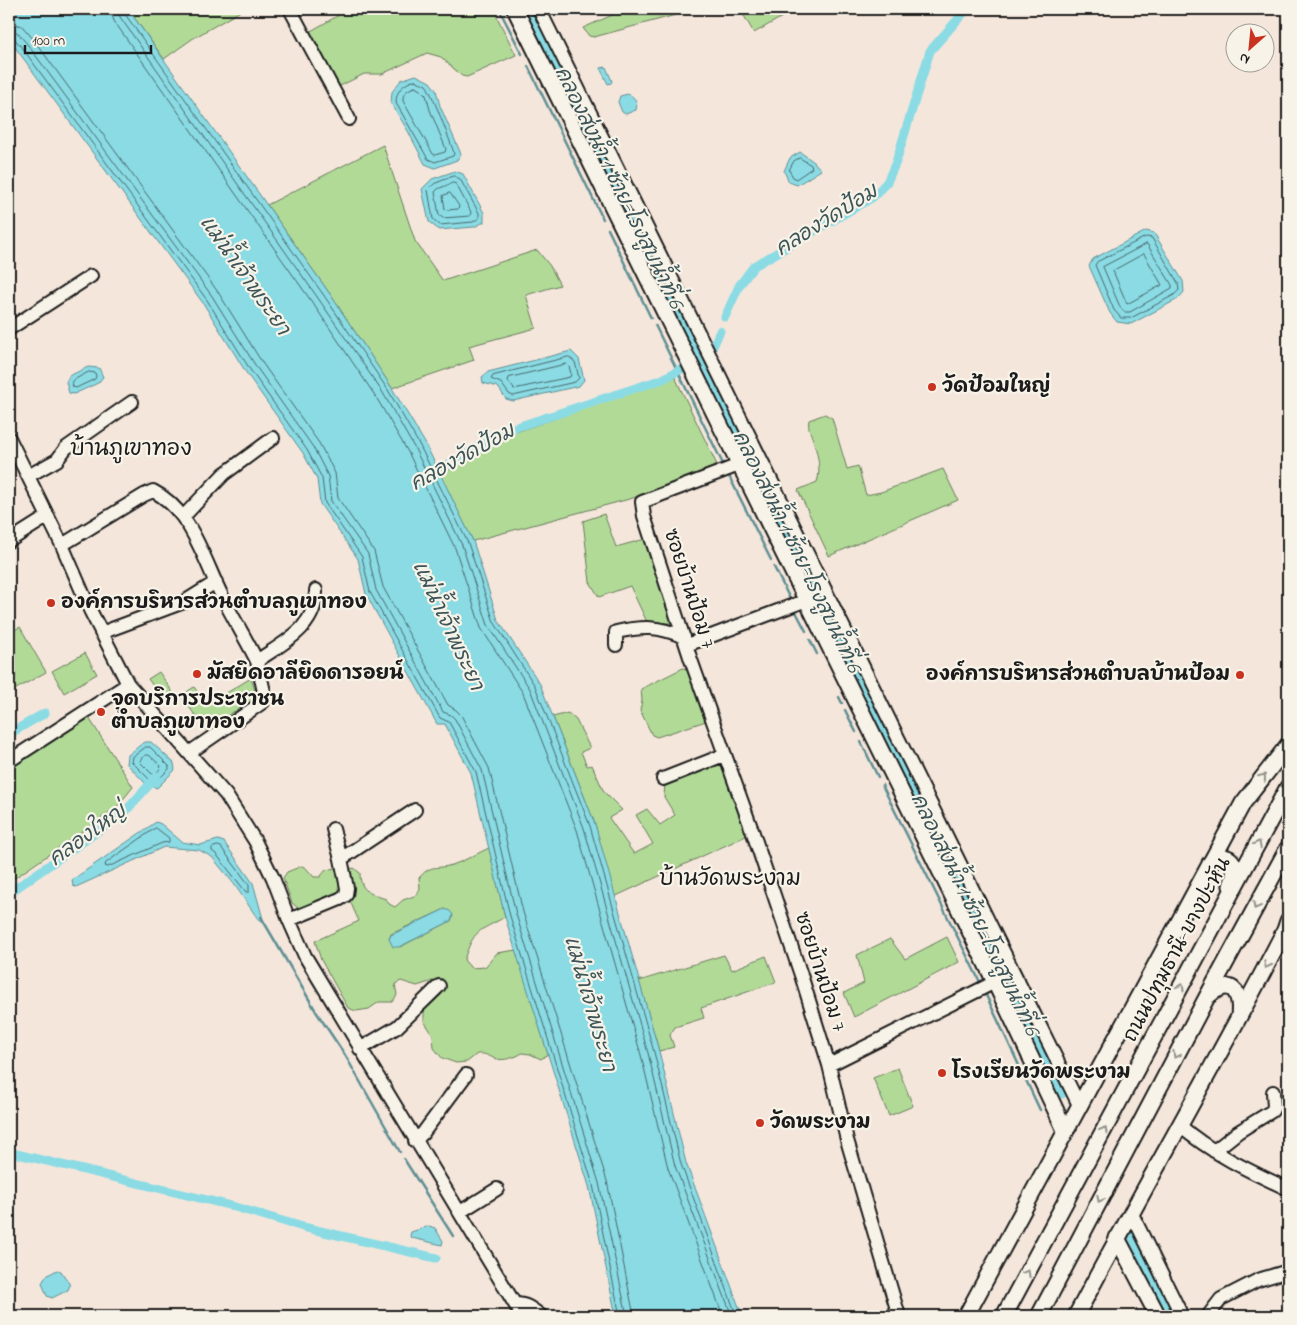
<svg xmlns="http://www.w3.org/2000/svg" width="1297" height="1325" viewBox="0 0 1297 1325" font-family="'Indie Flower','Playpen Sans Thai',sans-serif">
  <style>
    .green { fill: #b1da97; stroke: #667b5a; fill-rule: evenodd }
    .water { fill: #8adbe4; stroke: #5e8f94 }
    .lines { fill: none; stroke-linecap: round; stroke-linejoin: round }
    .shore { stroke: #48686c; stroke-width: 1 }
    .stream { stroke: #5e8f94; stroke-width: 2.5 }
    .canal { stroke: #8adbe4; stroke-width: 9 }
    .minor-casing { stroke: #1c1c1c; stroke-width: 16 }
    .major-casing { stroke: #1c1c1c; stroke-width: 19 }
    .minor { stroke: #f7f3e8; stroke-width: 12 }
    .major { stroke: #f7f3e8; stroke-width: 15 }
    .oneway { stroke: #94928c }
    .poi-dot { fill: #c8321e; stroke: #f7f3e8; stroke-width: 2 }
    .labels { text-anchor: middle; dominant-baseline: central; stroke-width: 4.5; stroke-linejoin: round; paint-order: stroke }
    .poi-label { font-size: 20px; font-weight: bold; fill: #1c1c1c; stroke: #f7f3e8; text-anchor: start }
    .street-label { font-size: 20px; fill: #1c1c1c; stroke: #f7f3e8 }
    .water-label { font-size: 21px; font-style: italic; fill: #3d5558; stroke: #f7f3e8 }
    .quarter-label { font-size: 22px; fill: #1c1c1c; stroke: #f7f3e8 }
  </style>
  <rect width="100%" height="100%" fill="#f5e6db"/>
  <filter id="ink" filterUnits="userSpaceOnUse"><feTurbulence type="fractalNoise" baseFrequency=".02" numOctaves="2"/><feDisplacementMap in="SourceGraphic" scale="10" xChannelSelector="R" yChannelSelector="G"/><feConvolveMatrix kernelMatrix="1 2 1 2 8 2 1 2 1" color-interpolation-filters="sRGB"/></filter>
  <g filter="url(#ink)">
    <!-- green -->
    <path class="green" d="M128,9H244L192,39L164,59Z
      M336,9H473L476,15L493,9L516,55L467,77L462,76L441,57L427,53L382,74H364L338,87L309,32L339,15Z
      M626,9H698L594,37L589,36L583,28Z
      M740,9H796L754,33Z
      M383,145L415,241L443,281L537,250L550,266L560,285L526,295L536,328L469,346L474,360L392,388L330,294L267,205Z
      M675,377L718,467L633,498L473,541L440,475L510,434Z
      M825,414L832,418L847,469L858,466L866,495L881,492L943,469L958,500L829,556L798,490L817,482C821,470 818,455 814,443C812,435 807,428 809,420Z
      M604,514L616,547L645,539L672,620L670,623L647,622L630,586L599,597L590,582L583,521Z
      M20,627L46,672L9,693V633Z
      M85,653L97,674L64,693L52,671Z
      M683,668L689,670L706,721L657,737L652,735L640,710L642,701L641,689Z
      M159,672L176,697L166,704L148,679Z
      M251,678L258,700L233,712L206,730L181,696L194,687L207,705Z
      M568,713L576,720L590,748L581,752L587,766L592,765L604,792L622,810L609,818L634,854L653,844L636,815L647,809L660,825L675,815L664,797L665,783L720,761L748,835L614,897L595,824L553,717Z
      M89,718L133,787L116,808L9,882V767Z
      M489,848L505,917C478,932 474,929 464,960L471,968L485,967L497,953L516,950L548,1054L541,1059L530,1054L522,1053C517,1057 504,1061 497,1059C488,1057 488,1053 477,1054L467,1062L456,1063L442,1058L434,1048L433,1035L424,1021V1011L441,995L443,988L436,980L417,986L401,981L395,984L397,995L392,1002H379L369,1009L356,1011L348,1008L321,960L315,941L359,921C352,907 342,885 350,869L354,868L360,873C360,891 370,894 386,899L389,904L395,907L403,900L417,895L420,888L419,878C430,865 433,869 448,866C461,863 476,854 489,848ZM445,909L453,915L451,921L400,947L389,939L391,934Z
      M302,866L306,868L314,877H320L326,870L335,868L339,873L342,889L335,897L298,908L292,903L283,878L287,872Z
      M947,937L959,962L854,1017L844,993L864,983L857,955L890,939L905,959Z
      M724,955L732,970L766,956L776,982L701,1008L704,1018L675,1027L670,1035L674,1047L659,1051L639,981Z
      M898,1068L913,1106L889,1116L873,1078Z"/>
    <!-- water -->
    <path class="water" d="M9,9H128L330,294L392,388L425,443L473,541L498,620L540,684L595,824L659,1051L686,1163L739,1307L745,1316H616L589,1186L505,917L471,773L445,724H437L366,594L358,559L320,504L317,479L303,453L247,374L203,303L9,39Z
      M606,67L612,81L611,83L608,84L601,70V68Z
      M416,75L430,82L436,90L440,106L461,154L457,160L435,168L425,164L408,131L391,103L392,92L401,80Z
      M628,94C636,98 638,102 636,110L626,114L622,112L618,102L620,96Z
      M800,152L814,162L821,170L797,185L789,182L784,171L790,158Z
      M455,171L463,174L484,213V222L474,227L439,230L429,222L422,189L432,179Z
      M1146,231L1154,233L1183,281L1184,292L1178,299L1131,324L1117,322L1110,313L1089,266L1093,259Z
      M571,351L579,359L584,380L579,386L513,401L506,399L498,387L483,383L482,377L488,372Z
      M88,367L99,368L103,377L98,383L74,394L69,393L66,382L69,376Z
      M144,742H151L174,763L175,770L157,788L146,784L127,764L128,755Z
      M156,822L161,824L182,842L200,845L218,840L224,842L253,883L263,919L261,921L258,919L234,884L212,857L199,850L164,847L76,887L73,886L72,880Z
      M445,909L450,911L453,915L451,921L399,947H393L389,939L391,935Z
      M429,1226L435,1228L443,1241L442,1245L412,1238L410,1236L411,1232Z
      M57,1270L61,1271L70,1285L68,1290L52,1298L47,1296L42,1283L46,1276Z"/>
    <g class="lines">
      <!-- shore -->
      <path class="shore" d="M110,9L114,21L314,305L376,397L408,452L455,548L481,628L523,693L577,830L641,1055L668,1168L723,1316
        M118,9L120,17L320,301L383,393L415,449L462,545L488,625L530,689L584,828L648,1053L675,1166L732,1316
        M124,9L125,14L325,297L388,390L420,446L468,543L494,622L535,686L590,826L654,1052L681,1164L734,1309L739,1316
        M9,22L22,26L34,40L218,292L263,364L319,443L335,473L338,498L374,551L383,587L448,705L456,710L461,715L489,768L523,912L607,1181L634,1316
        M9,30L17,32L28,45L212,296L257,368L313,447L328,476L331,501L368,554L376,590L443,712L451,715L455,719L482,770L516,914L599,1183L627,1316
        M9,36L14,38L23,49L207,300L251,371L307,450L322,478L325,503L362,557L370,592L440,718L449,722L476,772L510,916L593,1185L620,1316
        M415,80C418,82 423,83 426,85C430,88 451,143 454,153L453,156L435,162L428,159L396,103C396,90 403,84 415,80Z
        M415,87L422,91L426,95L430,110L446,149L445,152L435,155L433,154L403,101C402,93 408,89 415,87Z
        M800,158L811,165L812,168L796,179L793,177L789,170L794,161Z
        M454,176L460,179L479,213V218L473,222L440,225L433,219L428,190L434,184Z
        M453,183L456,184L471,212L470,216L443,218L439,215L435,192L438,189Z
        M450,193L459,206L458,209L447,210L445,209L443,196Z
        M1146,237L1152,238L1178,283L1179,290L1174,295L1131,318H1121L1114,310L1095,265L1097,262Z
        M1147,244L1172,285V288L1130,312H1124L1120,307L1103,267Z
        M1144,254L1162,285L1127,304L1113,271Z
        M569,357L575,362L579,378L575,382L513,396L509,394L501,383L491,379L493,376Z
        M567,364L569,366L571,374L570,377L514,389L508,381L509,378Z
        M89,372L95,373L96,376L95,379L76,388L73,387L72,383L74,380Z
        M146,747H150L169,766V769L156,782L149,779L132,762L133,757Z
        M146,755H149L161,766L160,769L155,774H152L140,762L141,759Z
        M156,828L169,838V842L162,843L108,867L105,866L106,863Z
        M218,846L221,847L249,885V892H246L216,854L212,851V848Z"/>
      <!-- stream -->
      <path class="stream" d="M499,9L522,54
        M528,66L603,219
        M608,229L651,318
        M655,325L724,466
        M728,474L771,560
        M774,567L791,601
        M795,610L806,631
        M810,640L817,654
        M839,697L842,703
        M845,710L856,732
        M861,742L878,777
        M882,785L980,982
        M261,917L317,1013L345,1055L400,1152
        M985,993L1040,1110
        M404,1159L453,1236"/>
      <!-- canal -->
      <path class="canal" d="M530,9L1062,1094
        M725,317L739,286L754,266L873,197L887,182L896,162L930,51L967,9
        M711,351L720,331
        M429,476L508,430L663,379L681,369
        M9,734L45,713
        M9,893L124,813L157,776
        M9,1152L228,1205L303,1227L436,1258
        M1130,1232L1171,1316"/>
      <!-- minor casing -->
      <g class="minor-casing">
        <path id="minor" d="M290,9L349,119
          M539,9L1079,1105
          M9,329L91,276
          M9,438L62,545L91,612L128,684L226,795L255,841L273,878L289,920L305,956L522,1316
          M739,465L642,502L644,516L691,660L753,833L801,975L829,1065L847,1140L899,1316
          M28,476L57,460L66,448L132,402
          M183,517L224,474L273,438
          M9,541L47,517
          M62,545L144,495L153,491C191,510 204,560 222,596C233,618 246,639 257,661
          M101,633L184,602L216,582
          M616,645V632C644,626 658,626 684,637
          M687,645L807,600
          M189,753L263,702L265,696L257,661C284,642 317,628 316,590
          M9,761L128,684
          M663,779L724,755
          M333,829L341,859
          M289,920L340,899L346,895L347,888L341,859L415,810
          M360,1049L397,1027L439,986
          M829,1065L995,982
          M1179,1125C1211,1153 1249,1171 1288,1189
          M415,1141L423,1133L466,1075
          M1214,1151L1238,1132L1272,1111L1274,1107L1273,1092
          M460,1212L497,1189
          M1131,1212L1182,1316
          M516,1304C527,1304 533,1310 541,1316
          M1208,1316L1221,1299L1258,1280L1288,1271"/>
      </g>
      <!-- major casing -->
      <g class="major-casing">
        <path id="major" d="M515,9L995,982L1065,1130
          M1210,863C1218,854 1234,855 1234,869C1235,875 1233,881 1231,886
          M1208,996C1230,977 1242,990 1239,1016
          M1117,1238L1158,1316
          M966,1316L1243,803L1288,745
          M1004,1316L1288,787
          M1039,1316L1207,997L1288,848
          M1076,1316C1144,1187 1218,1060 1285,930L1288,921"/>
      </g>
      <!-- minor -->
      <use href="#minor" class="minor"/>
      <!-- major -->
      <use href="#major" class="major"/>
    </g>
    <!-- one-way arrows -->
    <defs><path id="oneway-chevron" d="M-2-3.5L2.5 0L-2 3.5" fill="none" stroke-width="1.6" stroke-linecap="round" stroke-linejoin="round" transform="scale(1.25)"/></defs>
    <g class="oneway">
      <use href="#oneway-chevron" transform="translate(1263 777) rotate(-52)"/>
      <use href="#oneway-chevron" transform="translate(1258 844) rotate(-62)"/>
      <use href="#oneway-chevron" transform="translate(1256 906) rotate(119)"/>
      <use href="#oneway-chevron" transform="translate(1267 965) rotate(117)"/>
      <use href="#oneway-chevron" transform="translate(1181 987) rotate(-62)"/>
      <use href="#oneway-chevron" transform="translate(1176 1055) rotate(118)"/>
      <use href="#oneway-chevron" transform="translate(1104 1130) rotate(-62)"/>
      <use href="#oneway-chevron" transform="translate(1100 1199) rotate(118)"/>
      <use href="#oneway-chevron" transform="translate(1027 1273) rotate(-62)"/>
    </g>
  </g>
  <!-- markers -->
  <g class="poi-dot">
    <circle cx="932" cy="387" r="5"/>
    <circle cx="51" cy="603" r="5"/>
    <circle cx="197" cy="674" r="5"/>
    <circle cx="1240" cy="675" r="5"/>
    <circle cx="101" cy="712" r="5"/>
    <circle cx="942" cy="1073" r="5"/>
    <circle cx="760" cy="1123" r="5"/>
  </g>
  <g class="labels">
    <!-- poi labels -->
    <g class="poi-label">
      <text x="942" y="387">วัดป้อมใหญ่</text>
      <text x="61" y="603">องค์การบริหารส่วนตำบลภูเขาทอง</text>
      <text x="207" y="674">มัสยิดอาลียิดดารอยน์</text>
      <text x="1230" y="675" text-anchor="end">องค์การบริหารส่วนตำบลบ้านป้อม</text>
      <text x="111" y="700">จุดบริการประชาชน<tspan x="111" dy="23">ตำบลภูเขาทอง</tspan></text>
      <text x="952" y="1073">โรงเรียนวัดพระงาม</text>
      <text x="770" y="1123">วัดพระงาม</text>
    </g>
    <!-- street labels -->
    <g class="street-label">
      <text transform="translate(688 589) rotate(72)">ซอยบ้านป้อม 7</text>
      <text transform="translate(1178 950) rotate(-62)">ถนนปทุมธานี-บางปะหัน</text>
      <text transform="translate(819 972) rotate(72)">ซอยบ้านป้อม 7</text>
    </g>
    <!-- water labels -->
    <g class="water-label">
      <text transform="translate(618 188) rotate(64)">คลองส่งน้ำ 1 ซ้าย-โรงสูบน้ำที่ 6</text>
      <text transform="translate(827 221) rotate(-32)">คลองวัดป้อม</text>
      <text transform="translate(244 276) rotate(55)">แม่น้ำเจ้าพระยา</text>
      <text transform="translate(463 458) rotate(-29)">คลองวัดป้อม</text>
      <text transform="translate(796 552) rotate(64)">คลองส่งน้ำ 1 ซ้าย-โรงสูบน้ำที่ 6</text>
      <text transform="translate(447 626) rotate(65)">แม่น้ำเจ้าพระยา</text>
      <text transform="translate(88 836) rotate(-36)">คลองใหญ่</text>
      <text transform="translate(974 915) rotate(64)">คลองส่งน้ำ 1 ซ้าย-โรงสูบน้ำที่ 6</text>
      <text transform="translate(589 1004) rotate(74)">แม่น้ำเจ้าพระยา</text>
    </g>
    <!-- quarter labels -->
    <g class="quarter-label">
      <text x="131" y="450">บ้านภูเขาทอง</text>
      <text x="730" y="880">บ้านวัดพระงาม</text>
    </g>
  </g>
  <!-- margin -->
  <rect width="1297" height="1325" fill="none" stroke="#f7f3e8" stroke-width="30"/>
  <rect x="15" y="15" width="1267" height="1295" fill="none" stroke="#1c1c1c" stroke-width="2" filter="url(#ink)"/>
  <!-- north arrow -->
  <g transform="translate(1250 48) rotate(207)"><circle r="24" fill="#f7f3e8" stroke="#9f9d96"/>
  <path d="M0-4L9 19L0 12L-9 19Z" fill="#c8321e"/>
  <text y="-8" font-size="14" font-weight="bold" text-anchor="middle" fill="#1c1c1c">N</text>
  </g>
  <!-- scale -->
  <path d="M25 45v8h126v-8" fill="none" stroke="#1c1c1c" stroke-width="2.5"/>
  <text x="32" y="45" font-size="15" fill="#1c1c1c" stroke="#f7f3e8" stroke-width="4" paint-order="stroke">100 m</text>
</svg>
